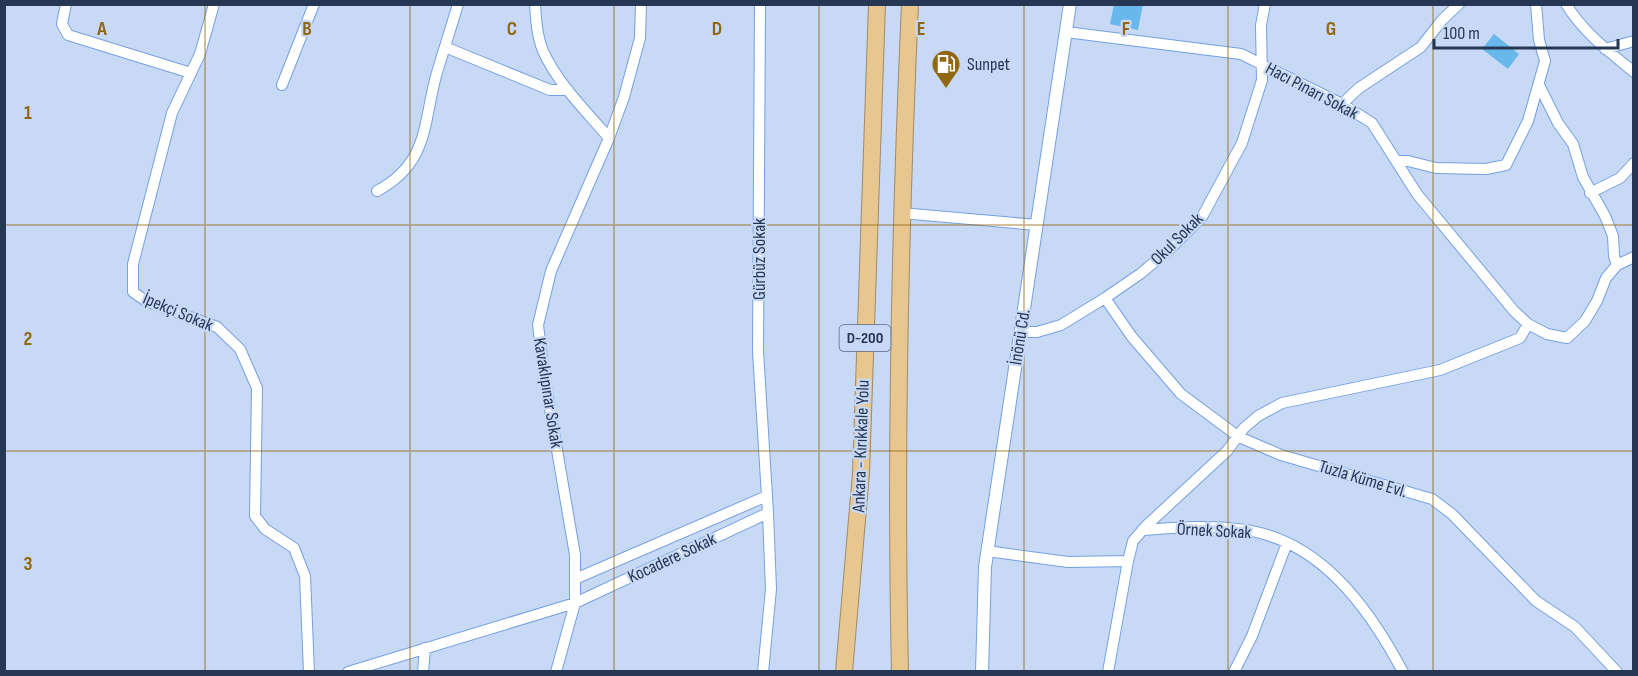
<svg xmlns="http://www.w3.org/2000/svg" width="1638" height="676" viewBox="0 0 1638 676" font-family="'Sofia Sans Condensed',sans-serif">
  <style>
    .building { fill: #68b8ec }
    .lines { fill: none; stroke-linecap: round; stroke-linejoin: round }
    .minor-casing { stroke: #75a0e2; stroke-width: 12 }
    .tertiary-casing { stroke: #75a0e2; stroke-width: 14 }
    .trunk-casing { stroke: #a08b68; stroke-width: 18 }
    .minor { stroke: #fff; stroke-width: 10 }
    .tertiary { stroke: #fff; stroke-width: 12 }
    .trunk { stroke: #e8c690; stroke-width: 16 }
    .grid { fill: none; stroke: #926711; stroke-width: 1.5; stroke-opacity: 0.55 }
    .labels { text-anchor: middle; dominant-baseline: central; stroke-width: 4.5; stroke-linejoin: round; paint-order: stroke }
    .shield { fill: #c7d9f5; stroke: #566884; stroke-width: 1.5 }
    .shield-label { font-size: 16px; font-weight: bold; fill: #253753 }
    .poi-label { font-size: 18px; fill: #253753; stroke: #c7d9f5; text-anchor: start }
    .street-label { font-size: 18px; fill: #253753; stroke: #c7d9f5 }
    .grid-label { font-size: 20px; text-anchor: middle; font-weight: bold; fill: #926711; stroke: #c7d9f5; stroke-width: 4.5; stroke-linejoin: round; paint-order: stroke }
  </style>
  <rect width="100%" height="100%" fill="#c7d9f5"/>
  <!-- building -->
  <path class="building" d="M1114,4H1143L1138,30L1110,24Z
    M1494,34L1519,54L1508,69L1482,49Z"/>
  <g class="lines">
    <!-- minor casing -->
    <g class="minor-casing">
      <path id="minor" d="M66,4L62,24L68,35L191,73
        M214,4L200,54L172,113L133,264V292L146,301L217,327L240,349L257,388L255,516L265,529L294,548L305,576L309,672
        M535,4C536,20 537,36 543,51C558,84 586,111 609,138L551,271L538,325L544,374L575,555V603L556,672
        M760,4L758,351L768,513L771,589L763,672
        M1566,4C1583,32 1608,51 1634,72
        M1066,32L1241,54L1342,104L1372,123L1417,194L1514,311L1528,324L1547,334L1567,338L1585,321L1597,301L1606,278L1617,265L1634,257
        M445,47L550,90H568
        M1605,49L1634,41
        M282,85L314,4
        M1539,85L1558,123L1573,144L1583,177L1605,216L1613,236L1614,256L1617,265
        M1342,104L1359,88L1421,47L1442,20L1459,4
        M609,138L624,97L640,38L641,4
        M1396,161H1408L1436,168L1486,169L1506,165L1528,121L1545,61L1539,40L1536,4
        M377,191C429,163 423,124 436,76C443,52 451,28 458,4
        M1590,193L1620,178L1634,163
        M901,213L1037,225
        M1105,298L1132,337L1181,394L1239,437L1281,455L1432,499L1452,514L1536,601L1575,627L1617,672
        M1020,332H1037L1061,325L1105,298L1140,274L1169,250L1202,217L1242,143L1262,80L1261,25L1265,4
        M1142,530C1174,528 1206,525 1238,529C1318,537 1368,606 1403,672
        M987,551L1068,562L1128,561
        M575,579L767,496
        M348,672L575,603L768,513
        M423,672L425,648
        M1108,672L1128,561L1133,541L1146,526L1227,451L1244,428L1258,416L1282,403L1440,370L1520,338L1528,324
        M1234,672L1252,636L1287,543"/>
    </g>
    <!-- tertiary casing -->
    <g class="tertiary-casing">
      <path id="tertiary" d="M982,672L985,567L1070,4"/>
    </g>
    <!-- trunk casing -->
    <g class="trunk-casing">
      <path id="trunk" d="M844,672L861,473L877,4
        M900,672C895,449 900,227 910,4"/>
    </g>
    <!-- minor -->
    <use href="#minor" class="minor"/>
    <!-- tertiary -->
    <use href="#tertiary" class="tertiary"/>
    <!-- trunk -->
    <use href="#trunk" class="trunk"/>
  </g>
  <!-- grid -->
  <path class="grid" d="M205,4V672M410,4V672M614,4V672M819,4V672M1024,4V672M1228,4V672M1433,4V672M4,225H1634M4,451H1634"/>
  <!-- icons -->
  <defs>
    <g id="fuel-pin" transform="scale(1.5)"><path d="M0 17L-7.5 6A9.5 9.5 0 1 1 7.5 6Z" fill="#926711" stroke="#c7d9f5"/><path d="M-5.5-6h7V0h2V4h1.3V-2.5L3-4.5l.8-.8L6-3V5H2.5V1h-1V6h-7ZM-4.2-4.7v3.2H.2V-4.7Z" fill="#fff"/></g>
  </defs>
  <g fill-rule="evenodd">
    <use href="#fuel-pin" x="946" y="64"/>
  </g>
  <g class="labels">
    <!-- shield labels -->
    <rect class="shield" x="839.5" y="325" width="51" height="26" rx="4.5"/>
    <g class="shield-label">
      <text x="865" y="338">D-200</text>
    </g>
    <!-- poi labels -->
    <g class="poi-label">
      <text x="967" y="64">Sunpet</text>
    </g>
    <!-- street labels -->
    <g class="street-label">
      <text transform="translate(1312 91) rotate(28)">Hacı Pınarı Sokak</text>
      <text transform="translate(1177 239) rotate(-45)">Okul Sokak</text>
      <text transform="translate(759 259) rotate(-90)">Gürbüz Sokak</text>
      <text transform="translate(178 312) rotate(23)">İpekçi Sokak</text>
      <text transform="translate(1020 337) rotate(-81)">İnönü Cd.</text>
      <text transform="translate(548 393) rotate(81)">Kavaklıpınar Sokak</text>
      <text transform="translate(861 446) rotate(-88)">Ankara - Kırıkkale Yolu</text>
      <text transform="translate(1363 479) rotate(17)">Tuzla Küme Evl.</text>
      <text transform="translate(1214 531) rotate(3)">Örnek Sokak</text>
      <text transform="translate(672 558) rotate(-25)">Kocadere Sokak</text>
    </g>
  </g>
  <g class="grid-label">
    <text x="102" y="35">A</text>
    <text x="307" y="35">B</text>
    <text x="512" y="35">C</text>
    <text x="717" y="35">D</text>
    <text x="921" y="35">E</text>
    <text x="1126" y="35">F</text>
    <text x="1331" y="35">G</text>
    <text x="28" y="119">1</text>
    <text x="28" y="345">2</text>
    <text x="28" y="570">3</text>
  </g>
  <!-- border -->
  <rect width="1638" height="676" fill="none" stroke="#253753" stroke-width="12"/>
  <!-- scale -->
  <path d="M1434 39v9h184v-9" fill="none" stroke="#253753" stroke-width="3"/>
  <text x="1443" y="39" font-size="18" fill="#253753" stroke="#c7d9f5" stroke-width="4.5" paint-order="stroke">100 m</text>
</svg>
